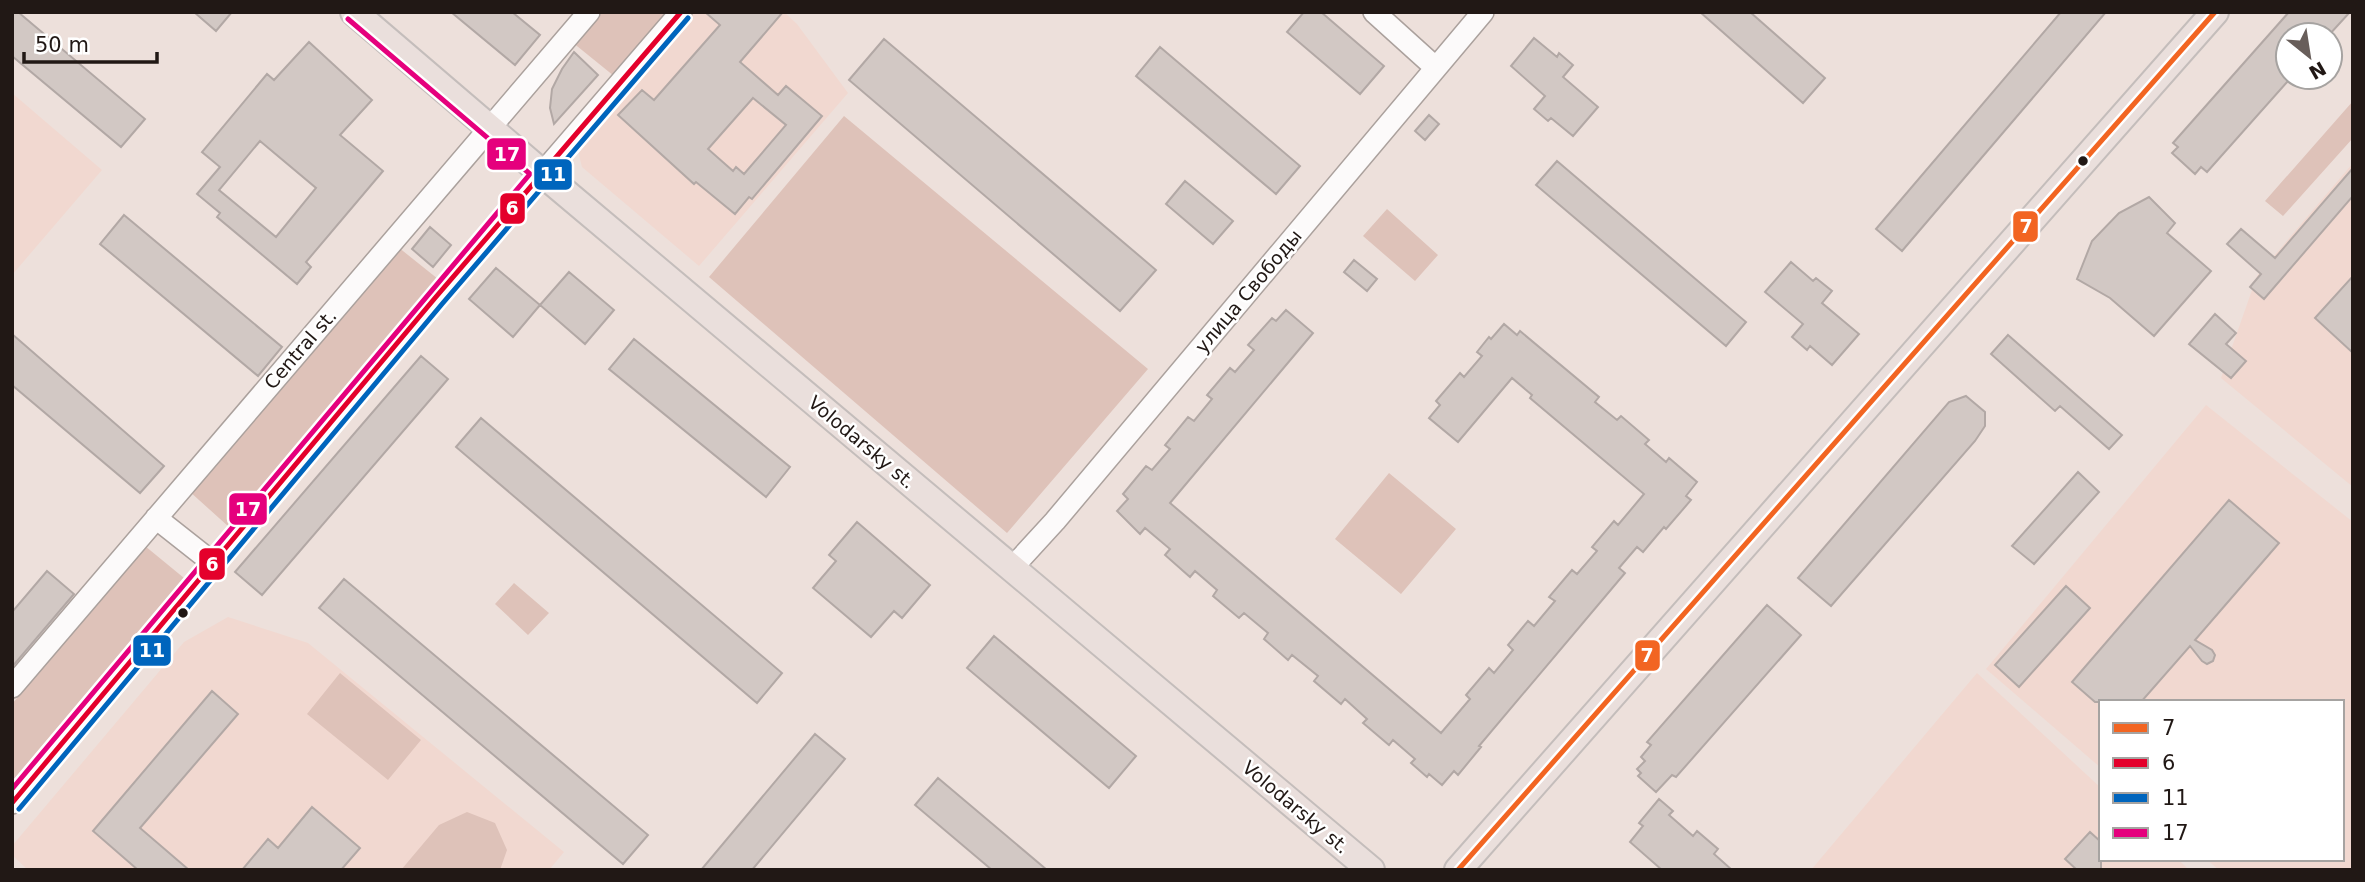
<svg xmlns="http://www.w3.org/2000/svg" width="2365" height="882" viewBox="0 0 2365 882" font-family="'DejaVu Sans',sans-serif">
  <style>
    .built { fill: #f1d8d0 }
    .green { fill: #dec2b9 }
    .building { fill: #d2c8c4; stroke: #b2a8a5; stroke-width: 2; fill-rule: evenodd }
    .lines { fill: none; stroke-linecap: round; stroke-linejoin: round }
    .minor-casing { stroke: #aba19d; stroke-width: 24 }
    .major-casing { stroke: #c4bdbb; stroke-width: 30 }
    .minor { stroke: #fcfafa; stroke-width: 21 }
    .major { stroke: #eadfdc; stroke-width: 26 }
    .bus-1-casing { stroke: #fff; stroke-width: 10 }
    .bus-2-casing { stroke: #fff; stroke-width: 10 }
    .bus-3-casing { stroke: #fff; stroke-width: 10 }
    .bus-4-casing { stroke: #fff; stroke-width: 10 }
    .bus-1 { stroke: #f26522; stroke-width: 5 }
    .bus-2 { stroke: #e4002b; stroke-width: 5 }
    .bus-3 { stroke: #0065bd; stroke-width: 5 }
    .bus-4 { stroke: #e5007d; stroke-width: 5 }
    .bus-dot { fill: #211815; stroke: #fff; stroke-width: 2.5 }
    .labels { text-anchor: middle; dominant-baseline: central; stroke-width: 5; stroke-linejoin: round; paint-order: stroke }
    .street-label { font-size: 19px; fill: #211815; stroke: #fff }
    .line-badge { stroke: #fff; stroke-width: 2.5 }
    .badge-label { font-size: 19px; text-anchor: middle; font-weight: bold; fill: #fff }
  </style>
  <rect width="100%" height="100%" fill="#ede0db"/>
  <!-- built -->
  <path class="built" d="M690,12H784L797,24L848,93L699,266L582,167L576,143Z
    M12,93L102,170L12,275Z
    M2353,163V487L2221,378L2257,276Z
    M2206,405L2353,522V870H2219L2206,859H2342V702H2101V768L1986,669Z
    M228,617L308,643L564,852L549,870H28L12,855V846L184,642Z
    M1977,673L2101,788V859H2178L2189,870H1811Z"/>
  <!-- green -->
  <path class="green" d="M598,12H668L614,76L572,42Z
    M2353,101V138L2283,216L2265,201Z
    M844,116L1148,369L1007,533L709,277Z
    M1387,209L1438,255L1415,281L1363,236Z
    M398,247L438,279L229,527L189,491Z
    M1389,473L1456,529L1401,594L1335,539Z
    M145,546L184,578L12,782V704Z
    M514,583L549,613L528,635L495,604Z
    M340,673L421,740L388,780L307,714Z
    M467,812L495,823L507,850L500,870H401L439,825Z"/>
  <!-- building -->
  <path class="building" d="M12,12H18L145,119L121,147L12,56Z
    M194,12H232L216,31Z
    M451,12H512L540,35L515,65Z
    M705,12H783L740,62L778,95L786,86L822,116L752,199L749,197L735,214L696,182L694,184L618,115L642,90L654,100L720,25ZM753,98L786,125L744,174L736,167L733,171L708,149Z
    M1304,12H1321L1384,66L1360,94L1287,32Z
    M1700,12H1750L1825,78L1803,103Z
    M2061,12H2106L1902,251L1876,229Z
    M2289,12H2350L2329,35H2288V81L2207,172L2201,167L2195,174L2172,153L2178,147L2173,143Z
    M1534,38L1557,57L1559,53L1573,65L1563,77L1598,107L1573,136L1551,118L1548,121L1534,109L1545,96L1511,66Z
    M884,39L1156,270L1120,311L849,80Z
    M309,42L372,100L340,135L383,171L306,262L311,267L297,284L217,217L220,213L197,194L220,167L202,152L267,74L274,80ZM260,141L316,188L276,237L219,190Z
    M1160,47L1300,166L1276,194L1136,76Z
    M574,52L598,75L554,124L550,108L552,89L562,69Z
    M1429,115L1439,124L1425,140L1415,131Z
    M1557,161L1746,322L1726,346L1536,185Z
    M2353,168V196L2264,299L2250,287L2261,274L2227,244L2241,229L2275,258Z
    M1185,181L1233,221L1213,244L1166,204Z
    M2149,197L2175,223L2167,233L2211,271L2154,336L2110,298L2077,279L2092,241L2119,213Z
    M124,215L282,347L258,376L100,244Z
    M430,227L451,245L433,267L412,249Z
    M1354,260L1377,279L1367,291L1344,272Z
    M1791,262L1813,281L1816,278L1832,291L1822,303L1859,334L1832,365L1810,346L1807,350L1792,337L1803,324L1765,292Z
    M496,268L540,305L513,337L469,299Z
    M569,272L614,310L585,344L540,305Z
    M2353,276V353L2315,318Z
    M1286,310L1313,333L1170,503L1441,733L1470,699L1466,695L1489,668L1494,673L1513,650L1508,645L1528,621L1534,626L1555,601L1549,597L1572,570L1577,574L1597,551L1592,547L1614,521L1618,525L1644,494L1530,398L1532,395L1512,378L1458,442L1429,418L1440,405L1436,401L1460,373L1464,377L1482,356L1477,352L1489,337L1491,339L1504,324L1517,335L1520,331L1599,397L1595,402L1617,420L1621,416L1649,440L1645,444L1666,462L1669,458L1697,482L1686,496L1691,500L1666,529L1664,527L1643,552L1637,547L1619,568L1625,573L1479,746L1481,747L1458,775L1454,771L1442,785L1429,774L1427,777L1411,763L1415,759L1393,740L1389,745L1363,723L1367,719L1345,699L1341,704L1314,681L1318,676L1292,655L1288,660L1264,639L1268,633L1244,613L1239,618L1213,596L1217,590L1195,571L1190,577L1165,555L1170,549L1145,528L1140,534L1117,511L1128,499L1123,494L1146,466L1152,470L1170,449L1165,445L1188,417L1194,421L1212,399L1207,395L1230,368L1235,372L1254,350L1248,345L1272,318L1276,321Z
    M2215,314L2236,333L2226,344L2246,361L2231,378L2189,344Z
    M12,334L164,466L140,493L12,385Z
    M2008,335L2122,435L2109,449L2060,406L2055,411L1991,354Z
    M634,339L790,467L766,497L609,369Z
    M421,356L448,379L262,595L235,572Z
    M1966,396L1985,412V426L1975,441L1831,606L1798,578L1949,402Z
    M481,418L782,673L757,703L456,447Z
    M2078,472L2099,492L2034,564L2012,546Z
    M2229,500L2279,543L2195,640L2212,650L2215,655L2213,661L2207,664L2202,661L2190,646L2141,702H2095L2072,682Z
    M857,522L930,585L902,618L894,611L871,637L813,588L836,561L829,555Z
    M47,571L74,594L12,667V612Z
    M344,579L648,835L623,864L319,608Z
    M2066,586L2090,608L2019,687L1995,665Z
    M1767,605L1801,635L1676,777L1672,775L1656,792L1638,776L1641,773L1637,769L1645,761L1641,757L1651,745L1647,742Z
    M994,636L1136,756L1109,788L967,668Z
    M212,691L238,714L140,828L189,870H138L93,831Z
    M815,734L845,759L752,870H701Z
    M938,778L1047,870H992L915,805Z
    M1659,799L1673,811L1669,815L1693,836L1697,831L1718,849L1714,854L1732,870H1662L1630,842L1643,826L1639,823Z
    M312,807L360,848L341,870H242L268,839L278,848Z
    M2090,832L2101,842V870H2077L2065,859Z"/>
  <g class="lines">
    <!-- minor casing -->
    <g class="minor-casing">
      <path id="minor" d="M1374,12L1436,68
        M156,518L213,563
        M1012,568L1055,521L1483,12
        M12,687L589,12
        M12,803L435,298L681,12"/>
    </g>
    <!-- major casing -->
    <g class="major-casing">
      <path id="major" d="M354,12L542,173L1371,870
        M1458,870L2215,12"/>
    </g>
    <!-- minor -->
    <use href="#minor" class="minor"/>
    <!-- major -->
    <use href="#major" class="major"/>
    <!-- bus-1 casing -->
    <g class="bus-1-casing">
      <path id="bus-1" d="M1458,870L2215,12"/>
    </g>
    <!-- bus-2 casing -->
    <g class="bus-2-casing">
      <path id="bus-2" d="M12,803L435,298L681,12"/>
    </g>
    <!-- bus-3 casing -->
    <g class="bus-3-casing">
      <path id="bus-3" d="M19,809L442,304L688,18"/>
    </g>
    <!-- bus-4 casing -->
    <g class="bus-4-casing">
      <path id="bus-4" d="M12,789L530,174L348,19"/>
    </g>
    <!-- bus-1 -->
    <use href="#bus-1" class="bus-1"/>
    <!-- bus-2 -->
    <use href="#bus-2" class="bus-2"/>
    <!-- bus-3 -->
    <use href="#bus-3" class="bus-3"/>
    <!-- bus-4 -->
    <use href="#bus-4" class="bus-4"/>
  </g>
  <!-- markers -->
  <g class="bus-dot">
    <circle cx="2083" cy="161" r="6"/>
    <circle cx="183" cy="613" r="6"/>
  </g>
  <g class="labels">
    <!-- street labels -->
    <g class="street-label">
      <text transform="translate(1248 291) rotate(-50)">улица Свободы</text>
      <text transform="translate(300 349) rotate(-49)">Central st.</text>
      <text transform="translate(862 442) rotate(40)">Volodarsky st.</text>
      <text transform="translate(1296 807) rotate(40)">Volodarsky st.</text>
    </g>
  </g>
  <g class="line-badge">
    <rect x="486" y="137" width="41" height="34" rx="7" fill="#e5007d"/>
    <rect x="533" y="158" width="40" height="33" rx="7" fill="#0065bd"/>
    <rect x="499" y="192" width="27" height="33" rx="7" fill="#e4002b"/>
    <rect x="2012" y="210" width="27" height="33" rx="7" fill="#f26522"/>
    <rect x="228" y="492" width="40" height="34" rx="7" fill="#e5007d"/>
    <rect x="198" y="547" width="28" height="34" rx="7" fill="#e4002b"/>
    <rect x="132" y="634" width="40" height="33" rx="7" fill="#0065bd"/>
    <rect x="1634" y="639" width="27" height="33" rx="7" fill="#f26522"/>
  </g>
  <g class="badge-label">
    <text x="507" y="161">17</text>
    <text x="553" y="181">11</text>
    <text x="512" y="215">6</text>
    <text x="2026" y="233">7</text>
    <text x="248" y="516">17</text>
    <text x="212" y="571">6</text>
    <text x="152" y="657">11</text>
    <text x="1647" y="662">7</text>
  </g>
  <!-- border -->
  <rect width="2365" height="882" fill="none" stroke="#211815" stroke-width="28"/>
  <!-- legend -->
  <rect x="2099" y="700" width="245" height="161" fill="#ffffff" stroke="#a6a3a1" stroke-width="2"/>
  <rect x="2113" y="723" width="35" height="10" fill="#f26522" stroke="#a6a3a1" stroke-width="2"/>
  <text x="2162" y="735" font-size="21" fill="#211815">7</text>
  <rect x="2113" y="758" width="35" height="10" fill="#e4002b" stroke="#a6a3a1" stroke-width="2"/>
  <text x="2162" y="770" font-size="21" fill="#211815">6</text>
  <rect x="2113" y="793" width="35" height="10" fill="#0065bd" stroke="#a6a3a1" stroke-width="2"/>
  <text x="2162" y="805" font-size="21" fill="#211815">11</text>
  <rect x="2113" y="828" width="35" height="10" fill="#e5007d" stroke="#a6a3a1" stroke-width="2"/>
  <text x="2162" y="840" font-size="21" fill="#211815">17</text>
  <!-- north arrow -->
  <g transform="translate(2309 56) rotate(150)"><circle r="33" fill="#ffffff" stroke="#a6a3a1" stroke-width="2"/>
  <path d="M0-5L12 26L0 18L-12 26Z" fill="#685e5a"/>
  <text y="-10" font-size="19" font-weight="bold" text-anchor="middle" fill="#211815">N</text>
  </g>
  <!-- scale -->
  <path d="M24 52v10h133v-10" fill="none" stroke="#211815" stroke-width="3.5"/>
  <text x="35" y="52" font-size="21" fill="#211815" stroke="#ffffff" stroke-width="5" paint-order="stroke">50 m</text>
</svg>
